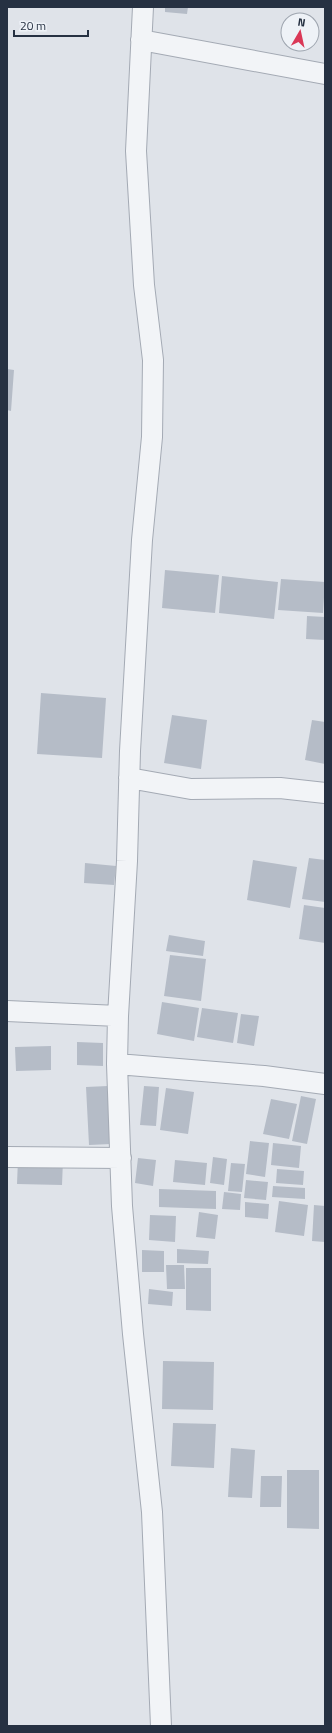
<svg xmlns="http://www.w3.org/2000/svg" width="332" height="1733" viewBox="0 0 332 1733" font-family="'Titillium Web',sans-serif">
  <style>
    .building { fill: #b5bcc7 }
    .lines { fill: none; stroke-linecap: round; stroke-linejoin: round }
    .street-casing { stroke: #a4aab4; stroke-width: 22 }
    .street { stroke: #f2f4f7; stroke-width: 20 }
  </style>
  <rect width="100%" height="100%" fill="#dfe3e9"/>
  <!-- building -->
  <path class="building" d="M165,7H188L187,14L165,12Z
    M7,369L14,370L11,411L7,410Z
    M165,570L219,575L215,613L162,608Z
    M222,576L278,582L274,619L219,613Z
    M281,579L325,582L323,613L278,610Z
    M307,616L325,617V640L306,639Z
    M41,693L106,698L102,758L37,754Z
    M172,715L207,720L201,769L164,763Z
    M312,720L325,722V764L305,760Z
    M309,858L325,860V902L302,899Z
    M253,860L297,867L290,908L247,900Z
    M85,863L116,866L114,885L84,883Z
    M304,905L325,908V943L299,939Z
    M169,935L205,941L203,956L166,951Z
    M170,955L206,959L201,1001L164,996Z
    M162,1002L199,1008L194,1041L157,1034Z
    M202,1008L238,1013L233,1043L197,1037Z
    M241,1014L259,1016L254,1046L237,1043Z
    M77,1042L103,1043V1066L77,1065Z
    M51,1046V1070L16,1071L15,1047Z
    M108,1086L111,1144L89,1145L86,1087Z
    M144,1086L159,1087L156,1126L140,1125Z
    M166,1088L194,1092L188,1134L160,1130Z
    M301,1096L316,1099L307,1144L292,1141Z
    M271,1099L297,1104L289,1139L263,1134Z
    M250,1141L269,1143L265,1177L246,1174Z
    M273,1143L301,1146L299,1168L271,1165Z
    M213,1157L227,1159L224,1185L210,1183Z
    M138,1158L156,1160L153,1186L135,1183Z
    M18,1159L63,1160L62,1185L17,1184Z
    M175,1160L207,1163L205,1185L173,1182Z
    M231,1163L245,1164L242,1192L228,1191Z
    M277,1169L304,1171L303,1185L276,1183Z
    M246,1180L268,1182L266,1200L244,1198Z
    M273,1186L305,1188V1199L272,1197Z
    M159,1189L216,1191V1209L159,1207Z
    M224,1192L241,1194L240,1210L222,1209Z
    M279,1201L308,1205L304,1236L275,1232Z
    M245,1202L269,1204L268,1219L245,1217Z
    M314,1205L325,1206V1242L312,1241Z
    M199,1212L218,1215L215,1239L196,1237Z
    M150,1215L176,1216L175,1242L149,1240Z
    M177,1249L209,1251L208,1264L177,1263Z
    M142,1250L164,1251V1272H142Z
    M166,1265H184L185,1289H167Z
    M186,1268H211V1311L186,1310Z
    M149,1289L173,1292L172,1306L148,1304Z
    M163,1361L214,1362L213,1410L162,1409Z
    M173,1423L216,1424L214,1468L171,1466Z
    M231,1448L255,1450L252,1498L228,1497Z
    M287,1470H319V1529L287,1528Z
    M261,1476H282L281,1507H260Z"/>
  <g class="lines">
    <!-- street casing -->
    <g class="street-casing">
      <path id="street" d="M143,7L136,151L144,285L153,360L152,437L142,540L130,751L127,861L118,1016L117,1064L122,1206L133,1334L152,1512L161,1726
        M141,40L325,74
        M129,778L191,789L280,788L325,793
        M7,1011L118,1016
        M117,1064L264,1076L325,1084
        M7,1157L121,1158"/>
    </g>
    <!-- street -->
    <use href="#street" class="street"/>
  </g>
  <!-- border -->
  <rect width="332" height="1733" fill="none" stroke="#263142" stroke-width="16"/>
  <!-- north arrow -->
  <g transform="translate(300 32) rotate(9)"><circle r="19" fill="#eef2f7" stroke="#9ea5af"/>
  <path d="M0-3L7 15L0 10L-7 15Z" fill="#da3857"/>
  <text y="-6" font-size="11" font-weight="bold" text-anchor="middle" fill="#263142">N</text>
  </g>
  <!-- scale -->
  <path d="M14 30v6h74v-6" fill="none" stroke="#263142" stroke-width="2"/>
  <text x="20" y="30" font-size="12" fill="#263142" stroke="#eef2f7" stroke-width="3" paint-order="stroke">20 m</text>
</svg>
